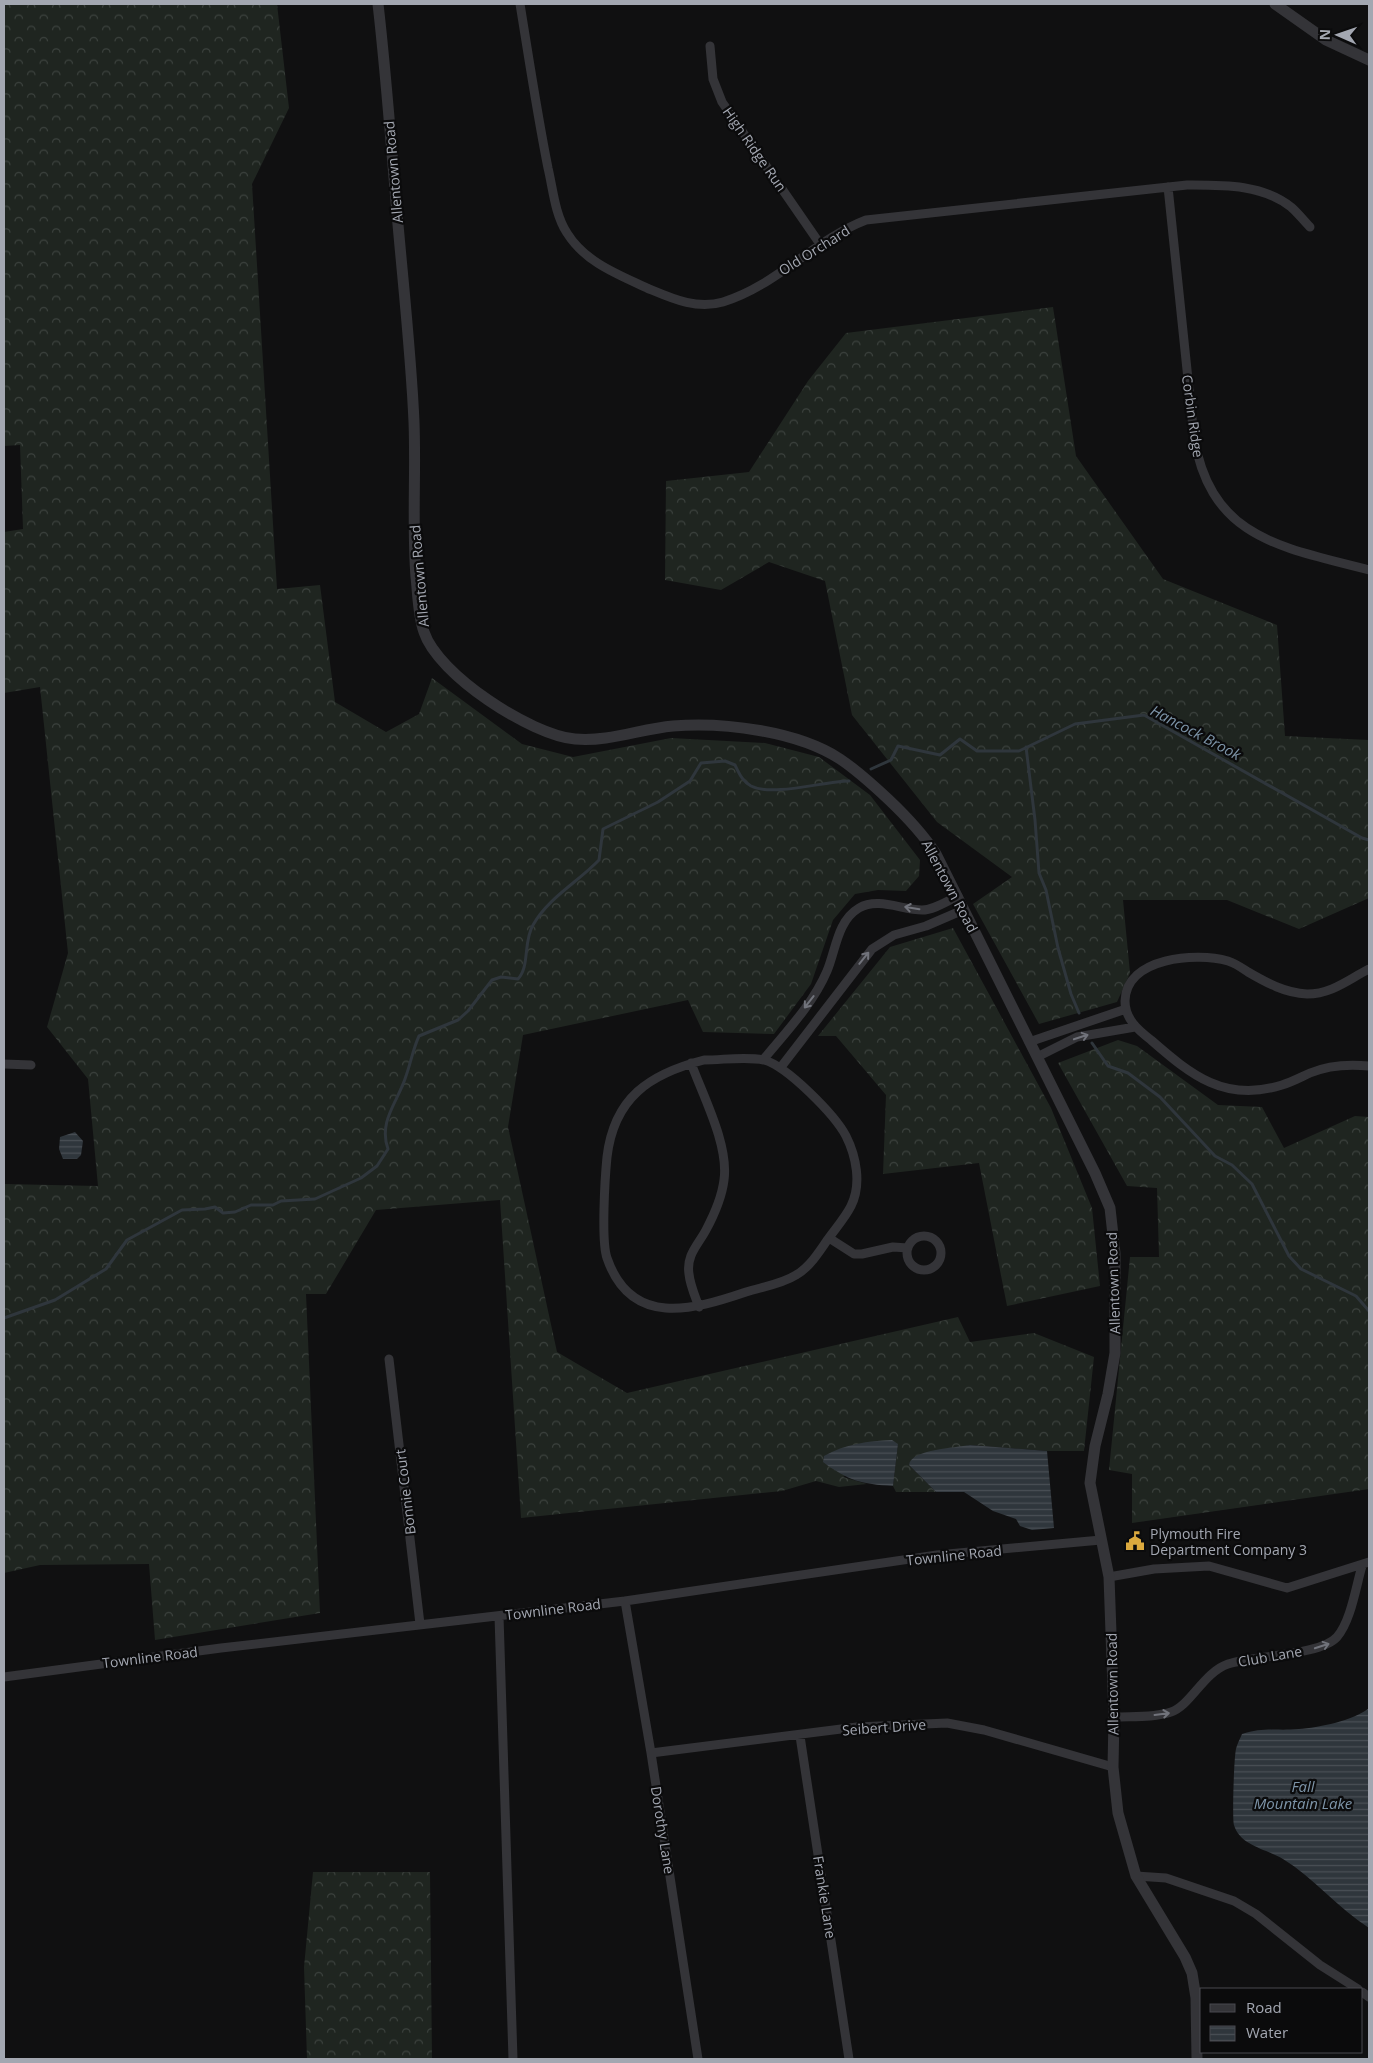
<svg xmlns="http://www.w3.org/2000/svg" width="1373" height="2063" viewBox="0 0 1373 2063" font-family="'Open Sans',sans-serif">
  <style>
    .forest { fill: url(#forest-crowns) }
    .water { fill: url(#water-rules) }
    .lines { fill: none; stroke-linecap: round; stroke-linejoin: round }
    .stream { stroke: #2f363c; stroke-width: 3 }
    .minor { stroke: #343438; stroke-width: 9 }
    .tertiary { stroke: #343438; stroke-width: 11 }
    .oneway { stroke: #71737b }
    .labels { text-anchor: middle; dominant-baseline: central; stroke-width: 4.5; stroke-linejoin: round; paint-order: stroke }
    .street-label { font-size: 14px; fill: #a3a7b1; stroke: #0b0b0c }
    .poi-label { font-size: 14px; fill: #a3a7b1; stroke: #0b0b0c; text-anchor: start }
    .water-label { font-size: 15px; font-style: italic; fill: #7d94a8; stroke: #0b0b0c }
  </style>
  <defs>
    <pattern id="forest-crowns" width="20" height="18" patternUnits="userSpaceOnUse" patternTransform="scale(1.25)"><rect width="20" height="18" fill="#1f2520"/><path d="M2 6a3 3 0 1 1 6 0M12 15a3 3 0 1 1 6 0" fill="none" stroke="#3c423e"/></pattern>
    <pattern id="water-rules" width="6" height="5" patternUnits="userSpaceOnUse" patternTransform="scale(1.25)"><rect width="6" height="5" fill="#2f363c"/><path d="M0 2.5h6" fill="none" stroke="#4a5056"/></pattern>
  </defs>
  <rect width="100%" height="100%" fill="#101011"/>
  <!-- forest -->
  <path class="forest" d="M4,4H277L289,108L252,184L277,589L320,585L335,702L386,732L419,714L432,678L522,744L573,757L671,738L765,743L819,757L870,795L920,860L919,876L906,891L878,890L855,894L833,920L811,984L774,1034L703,1032L688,1000L523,1035L508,1127L557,1352L627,1393L958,1317L970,1342L1034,1333L1094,1357L1084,1451H1047L970,1445L909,1465L936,1492H896L893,1486L898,1444L843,1477L867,1484L839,1487L816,1481L782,1491L521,1518L500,1200L376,1210L326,1294H306L320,1613L155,1640L149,1564L40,1565L4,1573V1184L98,1186L88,1079L47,1027L68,953L40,687L4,693V532L23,529L20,445L4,446Z
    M1053,307L1076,456L1163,579L1277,625L1285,736L1369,740V898L1299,929L1227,900H1123L1130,973L1117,1002L1039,1024L973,904L1012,877L937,822L852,715L825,581L769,562L721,590L665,580L666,481L749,472L808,381L846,333Z
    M953,928L1051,1108L1092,1208L1100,1286L1007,1306L979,1163L883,1174L886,1095L836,1036H818L890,947Z
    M1118,1040L1137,1046L1218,1105L1262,1107L1284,1148L1355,1116L1369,1117V1489L1132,1523V1474L1109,1470L1130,1257H1159L1157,1188L1127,1186L1058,1063Z
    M313,1872H430L432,2059H307L304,1967Z"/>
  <!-- water -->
  <path class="water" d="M75,1132L83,1141L81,1155L77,1159H63L59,1149L60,1137Z
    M892,1440L898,1444L893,1486C861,1484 849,1481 823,1462L824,1456C845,1444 868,1441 892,1440Z
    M970,1445L1047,1451L1054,1528L1032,1530L1020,1526L1016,1519L993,1511L964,1492H936L909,1465C911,1449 955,1448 970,1445Z
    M1369,1708V1928C1338,1908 1314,1878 1283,1859C1267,1849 1240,1846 1234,1825C1232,1818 1234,1757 1236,1749C1237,1744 1240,1739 1242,1734C1263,1727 1278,1731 1299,1729C1318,1728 1355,1720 1369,1708Z"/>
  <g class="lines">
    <!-- stream -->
    <path class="stream" d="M1026,747L1035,820L1039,873L1046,890L1058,948L1071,994L1079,1013
      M871,769L891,760L898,746L940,755L960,739L977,751H1019L1075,724L1144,715L1362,838L1369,840
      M1092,1043L1108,1066L1128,1073L1160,1097L1215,1156L1232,1165L1252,1184L1289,1256L1301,1269L1356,1296L1369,1311
      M4,1318L55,1300L106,1269L127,1240L182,1210L205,1209L215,1207L223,1213L235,1212L251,1205H273L281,1201L315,1199L361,1178L377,1166L388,1149C378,1121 398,1102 406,1076C411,1062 413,1049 419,1036L458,1020L468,1011L492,980L501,977L518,979C530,966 523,942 533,925C548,898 578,882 599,860L603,829L658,802L690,781L701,763L725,761L735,765C739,773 742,781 751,786C773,797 825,781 849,781"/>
    <!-- minor -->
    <path class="minor" d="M520,4C529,59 537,113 548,168C553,189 555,215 567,233C585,262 617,274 647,288C671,298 696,310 723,302C776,286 814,240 866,220L1187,185C1223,185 1262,184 1291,207C1298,213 1304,221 1310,227
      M710,46L713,79L722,102L820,244
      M1168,187L1194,437C1211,540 1283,547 1369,570
      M1369,969C1349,979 1332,994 1307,994C1285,993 1267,983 1248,972C1242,968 1235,963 1228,961C1197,952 1126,957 1125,1001C1125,1019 1138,1030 1151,1040C1191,1075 1225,1103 1282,1085C1292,1082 1301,1077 1310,1073C1329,1065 1349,1064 1369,1066
      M1029,1042L1126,1009
      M1037,1057L1077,1037L1135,1027
      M704,1060C723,1060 746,1056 764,1060C787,1066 835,1115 846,1136C856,1156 862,1184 851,1206C845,1218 835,1229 828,1239C820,1251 809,1268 796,1275C782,1284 762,1287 746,1292C693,1310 631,1328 607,1258C601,1241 605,1177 607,1157C614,1098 649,1074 704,1060Z
      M763,1060C786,1032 813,1004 827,971C836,950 837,921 859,908C878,897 902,910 922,910C934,910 947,901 958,896
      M691,1063C703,1096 729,1145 724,1180C722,1196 714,1215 706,1230C698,1245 686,1255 689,1274C690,1285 695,1296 699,1307
      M4,1064L31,1065
      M781,1067L872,949L894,935L926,926L963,910
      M907 1253a17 17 0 1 1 34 0a17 17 0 1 1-34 0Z
      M829,1238L854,1254H862L893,1247L908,1248
      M389,1359L420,1624
      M1109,1577L1154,1569L1209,1566L1287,1588L1369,1562
      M625,1601L651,1753L698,2059
      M499,1616L513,2059
      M4,1677L221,1648L625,1601L937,1555L1101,1540
      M1114,1717C1132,1716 1153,1718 1171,1712C1190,1706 1204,1672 1228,1664C1254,1655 1320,1656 1337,1637C1351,1621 1356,1586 1362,1566
      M800,1736L849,2059
      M651,1753L857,1727L947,1723L984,1730L1113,1767
      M1136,1876L1166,1878L1234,1901L1256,1914L1320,1965L1358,1989
      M1362,1992L1369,1997"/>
    <!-- tertiary -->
    <path class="tertiary" d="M378,4C386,73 391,143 397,213C403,283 411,353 414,422C416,474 412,525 416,577C418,595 418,615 424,632C438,675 531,735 575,739C609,742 640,729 673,726C724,722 797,731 840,759C858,771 873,785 888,799C906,816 923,834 936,854L1095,1173L1110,1208L1115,1253V1353L1108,1394L1095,1446L1090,1483L1109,1577L1114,1717L1113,1767L1118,1813L1136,1876L1185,1957L1192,1973L1196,1998L1197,2059
      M1275,4L1326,40L1369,60"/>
  </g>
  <!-- one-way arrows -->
  <defs><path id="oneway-shaft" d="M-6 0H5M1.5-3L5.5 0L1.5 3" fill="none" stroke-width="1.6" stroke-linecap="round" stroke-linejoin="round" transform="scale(1.25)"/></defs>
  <g class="oneway">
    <use href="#oneway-shaft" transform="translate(912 908) rotate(-171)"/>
    <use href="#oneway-shaft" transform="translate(864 958) rotate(-51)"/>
    <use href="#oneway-shaft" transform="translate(809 1002) rotate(128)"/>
    <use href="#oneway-shaft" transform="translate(1081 1037) rotate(-18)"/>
    <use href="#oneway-shaft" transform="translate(1322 1646) rotate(-18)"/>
    <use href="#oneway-shaft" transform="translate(1162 1714) rotate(-7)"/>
  </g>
  <!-- icons -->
  <defs>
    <g id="civic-bare" transform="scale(1.5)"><path d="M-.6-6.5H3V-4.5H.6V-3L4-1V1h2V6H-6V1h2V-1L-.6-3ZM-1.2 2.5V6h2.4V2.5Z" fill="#dba93e" stroke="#0b0b0c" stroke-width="2.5" paint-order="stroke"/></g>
  </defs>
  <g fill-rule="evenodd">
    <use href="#civic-bare" x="1135" y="1541"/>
  </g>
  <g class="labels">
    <!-- street labels -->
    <g class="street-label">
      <text transform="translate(755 149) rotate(55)">High Ridge Run</text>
      <text transform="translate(393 172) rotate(-95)">Allentown Road</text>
      <text transform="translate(814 250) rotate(-32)">Old Orchard</text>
      <text transform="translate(1193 416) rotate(82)">Corbin Ridge</text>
      <text transform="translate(419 576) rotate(-95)">Allentown Road</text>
      <text transform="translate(950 886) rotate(62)">Allentown Road</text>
      <text transform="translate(1113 1283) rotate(-92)">Allentown Road</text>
      <text transform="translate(405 1492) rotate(-97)">Bonnie Court</text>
      <text transform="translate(954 1555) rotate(-6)">Townline Road</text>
      <text transform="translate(553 1609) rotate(-7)">Townline Road</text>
      <text transform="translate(1270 1656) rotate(-10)">Club Lane</text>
      <text transform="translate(150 1657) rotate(-7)">Townline Road</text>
      <text transform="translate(1112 1684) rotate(-91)">Allentown Road</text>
      <text transform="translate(884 1727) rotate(-4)">Seibert Drive</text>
      <text transform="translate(663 1830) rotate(81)">Dorothy Lane</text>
      <text transform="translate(825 1897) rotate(81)">Frankie Lane</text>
    </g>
    <!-- poi labels -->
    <g class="poi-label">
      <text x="1150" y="1533">Plymouth Fire<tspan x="1150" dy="16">Department Company 3</tspan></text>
    </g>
    <!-- water labels -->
    <g class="water-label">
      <text transform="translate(1196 732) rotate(28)">Hancock Brook</text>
      <text x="1303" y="1786">Fall<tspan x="1303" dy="17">Mountain Lake</tspan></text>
    </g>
  </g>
  <!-- border -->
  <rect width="1373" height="2063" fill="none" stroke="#a3a7b1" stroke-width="10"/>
  <!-- legend -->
  <rect x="1200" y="1988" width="162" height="65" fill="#0b0b0c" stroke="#48494e"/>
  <rect x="1210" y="2004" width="25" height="8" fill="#343438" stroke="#48494e"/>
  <text x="1246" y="2013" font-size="15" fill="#a3a7b1">Road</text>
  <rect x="1210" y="2026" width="25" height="15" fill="url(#water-rules)" stroke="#48494e"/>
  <text x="1246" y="2038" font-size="15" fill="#a3a7b1">Water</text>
  <!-- north arrow -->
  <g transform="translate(1338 35) rotate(272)" stroke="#0b0b0c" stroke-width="4" paint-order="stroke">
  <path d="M0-4L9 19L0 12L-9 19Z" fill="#a3a7b1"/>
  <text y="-8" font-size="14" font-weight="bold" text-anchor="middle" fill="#a3a7b1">N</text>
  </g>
</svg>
